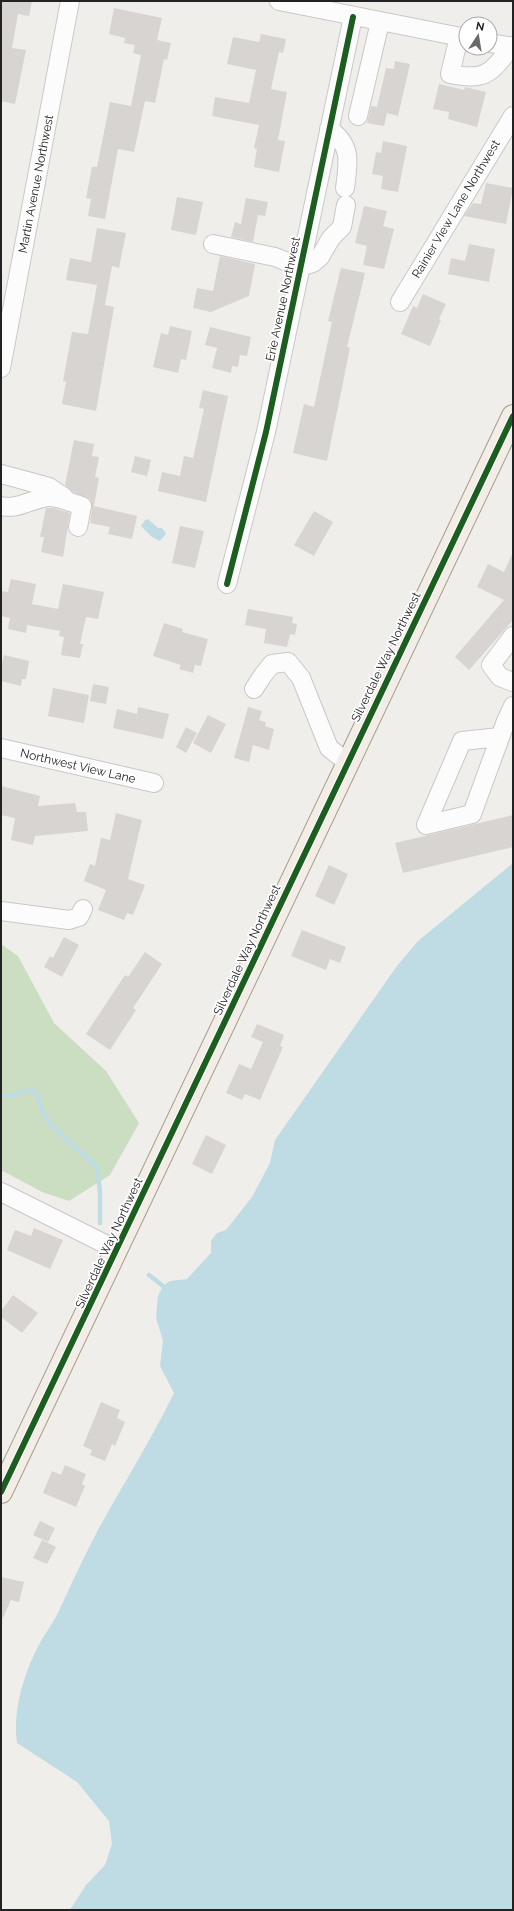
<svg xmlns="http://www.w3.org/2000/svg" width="514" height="1911" viewBox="0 0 514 1911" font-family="Raleway,sans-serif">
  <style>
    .forest { fill: #cbdec1 }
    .water { fill: #bfdbe3 }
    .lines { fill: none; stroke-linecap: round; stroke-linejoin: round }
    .stream { stroke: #bfdbe3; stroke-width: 4.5 }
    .building { fill: #d7d4d2 }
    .minor-casing { stroke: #c9c8c7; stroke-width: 20 }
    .major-casing { stroke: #a79c86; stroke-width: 24 }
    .minor { stroke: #fdfcfc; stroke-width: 18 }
    .major { stroke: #f3ede7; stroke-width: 22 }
    .cycleway-casing { stroke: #fff; stroke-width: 8 }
    .cycleway { stroke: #1b5e20; stroke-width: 6 }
    .labels { text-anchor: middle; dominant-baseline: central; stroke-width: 3.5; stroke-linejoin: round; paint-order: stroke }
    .street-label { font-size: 12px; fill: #222; stroke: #fff }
  </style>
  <rect width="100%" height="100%" fill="#f0eeeb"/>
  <!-- forest -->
  <path class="forest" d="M1,944L18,956L54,1023L106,1071L139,1123L110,1175L69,1201L42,1192L1,1170Z"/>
  <!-- water -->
  <path class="water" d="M148,519L158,528H162L166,534L160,541L152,537L141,526L145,520Z
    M513,863V1910H70L86,1885L105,1865L112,1844L109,1821L77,1782L17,1743C12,1710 25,1670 41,1641C46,1632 53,1623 58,1613C71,1585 84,1556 99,1528C124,1483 151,1440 174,1393L160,1366L163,1341L156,1318L158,1296L163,1286L170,1281L187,1279L211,1253V1241L217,1233L226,1230L252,1197L270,1163L275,1140L397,966L418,941Z"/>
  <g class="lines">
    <!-- stream -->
    <path class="stream" d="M1,1096H10L32,1090L38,1096L41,1109L50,1124L97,1167L100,1192V1223
      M149,1275L163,1286"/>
  </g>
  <!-- building -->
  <path class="building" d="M1,1H32L29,16L18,14L12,48L26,50L15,104L1,101Z
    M114,8L162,18L157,40L171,43L167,60L164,59L155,103L145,101L134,152L118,149L105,219L88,216L91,199L86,198L92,167H97L110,102L131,106L141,55L133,53L135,45L124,43L125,38L109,34Z
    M261,34L286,39L283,53L279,52L271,89L287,92L278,140L285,141L279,172L254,167L257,149L254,148L259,125L212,116L215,97L249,103L256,70L227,64L233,37L259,42Z
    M395,61L410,64L398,116L387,113L384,126L367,123L371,106L377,107L386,68L394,69Z
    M439,84L464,90L465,87L486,92L477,127L448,119L449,112L433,109Z
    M383,141L407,146L398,192L381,189L383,176L372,174L376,152L381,153Z
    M486,183L513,188L506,224L464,216L473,203L481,204Z
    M177,197L203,202L196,235L171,230Z
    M246,198L268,202L265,216L258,215L253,242L231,237L235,222L241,224Z
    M364,206L387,211L383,226L394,229L384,269L363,265L367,246L355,243Z
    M97,228L126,233L119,268L112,266L105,305L114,307L96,411L62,404L66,382L63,381L72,332L88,334L97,285L66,280L70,258L91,262Z
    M469,244L495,249L489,282L448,274L451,258L465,261Z
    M220,256L255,264L249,296L211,312L193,308L197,288L213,291Z
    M341,268L365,273L347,347L350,348L327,461L293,453L304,404L314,407L332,322L328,321Z
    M423,294L446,304L439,319L441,320L430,346L401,334L413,306L417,308Z
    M170,326L192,331L186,360L181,359L178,373L153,367L161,333L168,335Z
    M210,327L251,337L247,356L240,355L238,367L232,366L231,373L212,368L217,348L205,345Z
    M203,390L228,396L206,502L158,491L162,472L180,476L184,456L193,458L204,409L199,408Z
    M74,440L94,444L92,456L99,457L95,477L99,478L94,506L137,516L132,539L108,534L110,527L90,523L92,508L90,499L73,492L65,485Z
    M135,456L151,460L147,476L131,472Z
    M46,508H54L70,513L63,557L41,552L44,537H40Z
    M314,511L333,522L314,556L294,545Z
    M180,526L204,531L195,568L172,563Z
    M513,552V620L469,670L455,657L504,600L477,587L488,564L504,572Z
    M11,579L36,584L32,604L58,609L63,584L104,592L98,619L86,617L80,644H83L80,658L61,655L64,637L59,636L60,631L27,625L26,633L8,629L10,618L1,616V591L8,592Z
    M248,609L293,617L292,623L297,624L295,635L290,634L287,647L264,643L266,629L245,625Z
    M164,623L183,629L182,632L208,639L201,666L195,665L193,673L179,669L181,665L153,656Z
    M4,655L29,661L26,679H22L21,686L1,681V669Z
    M93,684L109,687L106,704L90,701Z
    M53,688L89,695L84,723L48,716Z
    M138,707L169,714L163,739L113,728L117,709L137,714Z
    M248,707L262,711L259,720L266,722L265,726L274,729L269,750L253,745L249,762L234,758Z
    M208,715L226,724L211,753L193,743Z
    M186,727L197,733L186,753L176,747Z
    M1,786L40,796L38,806L75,803L77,812H86L88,831L35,836L33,845L11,840L15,818L1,815Z
    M116,813L142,820L128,879L145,885L133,915L127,913L124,920L98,910L106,890L84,881L90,864L95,866L101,838L110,840Z
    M513,815V847L403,873L395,843Z
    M329,865L348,874L334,905L315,896Z
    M302,930L346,947L340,963L330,959L326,970L291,956Z
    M64,937L79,945L62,977L44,967L50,956L53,958Z
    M145,952L162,964L133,1008L136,1010L110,1050L86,1034L125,975L128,977Z
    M257,1024L284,1035L280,1046L283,1047L260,1100L245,1094L242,1100L226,1093L239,1064L251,1069L263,1042L251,1037Z
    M206,1135L226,1145L212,1174L192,1164Z
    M34,1228L63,1240L50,1269L7,1250L15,1230L31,1236Z
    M13,1295L38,1313L22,1333L1,1317V1311Z
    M101,1402L120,1410L117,1418L125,1422L115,1446L112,1444L105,1461L90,1455L92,1450L83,1446Z
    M65,1465L86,1474L82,1484L85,1486L76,1507L43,1493L52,1471L61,1475Z
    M40,1521L55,1528L48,1542L33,1535Z
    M42,1540L56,1547L47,1564L33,1558Z
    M1,1577L24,1582L19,1602L11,1600L1,1622Z"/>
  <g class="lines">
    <!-- minor casing -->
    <g class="minor-casing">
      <path id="minor" d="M279,1L466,38
        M459,37L450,74C486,81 490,74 512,46
        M490,43L513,47
        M358,116L380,22
        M329,129C353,146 348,163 345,188
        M213,244L275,257L300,267L313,263L320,257L331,238L342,227L346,205
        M400,302L513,116
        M1,368L70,1
        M1,474L49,487L64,497
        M1,506C18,510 31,499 48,497C57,496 72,503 82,506L78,527
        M227,584L266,432L353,17
        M513,636L491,665L500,677L513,682
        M254,689L263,675L272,664L288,662L301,678L329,748L347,762
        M500,737L462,741L426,825L472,814L506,721L513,706
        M1,748L154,783
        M1,911L69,920L79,917L83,909
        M1,1192L117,1250"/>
    </g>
    <!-- major casing -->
    <g class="major-casing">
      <path id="major" d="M1,1492L513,416"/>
    </g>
    <!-- minor -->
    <use href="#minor" class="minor"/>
    <!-- major -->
    <use href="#major" class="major"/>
    <!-- cycleway casing -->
    <g class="cycleway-casing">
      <path id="cycleway" d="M227,584L266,432L353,17
        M1,1492L513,416"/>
    </g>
    <!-- cycleway -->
    <use href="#cycleway" class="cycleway"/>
  </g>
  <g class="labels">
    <!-- street labels -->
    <g class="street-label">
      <text transform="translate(36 184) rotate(-79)">Martin Avenue Northwest</text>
      <text transform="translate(456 209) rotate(-59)">Rainier View Lane Northwest</text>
      <text transform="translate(283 299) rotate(-78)">Erie Avenue Northwest</text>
      <text transform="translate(386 657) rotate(-64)">Silverdale Way Northwest</text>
      <text transform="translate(78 766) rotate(13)">Northwest View Lane</text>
      <text transform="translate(247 950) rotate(-65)">Silverdale Way Northwest</text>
      <text transform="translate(109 1243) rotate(-65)">Silverdale Way Northwest</text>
    </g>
  </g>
  <!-- border -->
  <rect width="514" height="1911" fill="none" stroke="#222222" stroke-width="4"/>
  <!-- north arrow -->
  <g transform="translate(478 36) rotate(12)"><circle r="19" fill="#ffffff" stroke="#a7a7a7"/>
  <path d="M0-3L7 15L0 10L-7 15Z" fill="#6a6968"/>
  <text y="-6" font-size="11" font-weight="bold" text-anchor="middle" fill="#222222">N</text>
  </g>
</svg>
